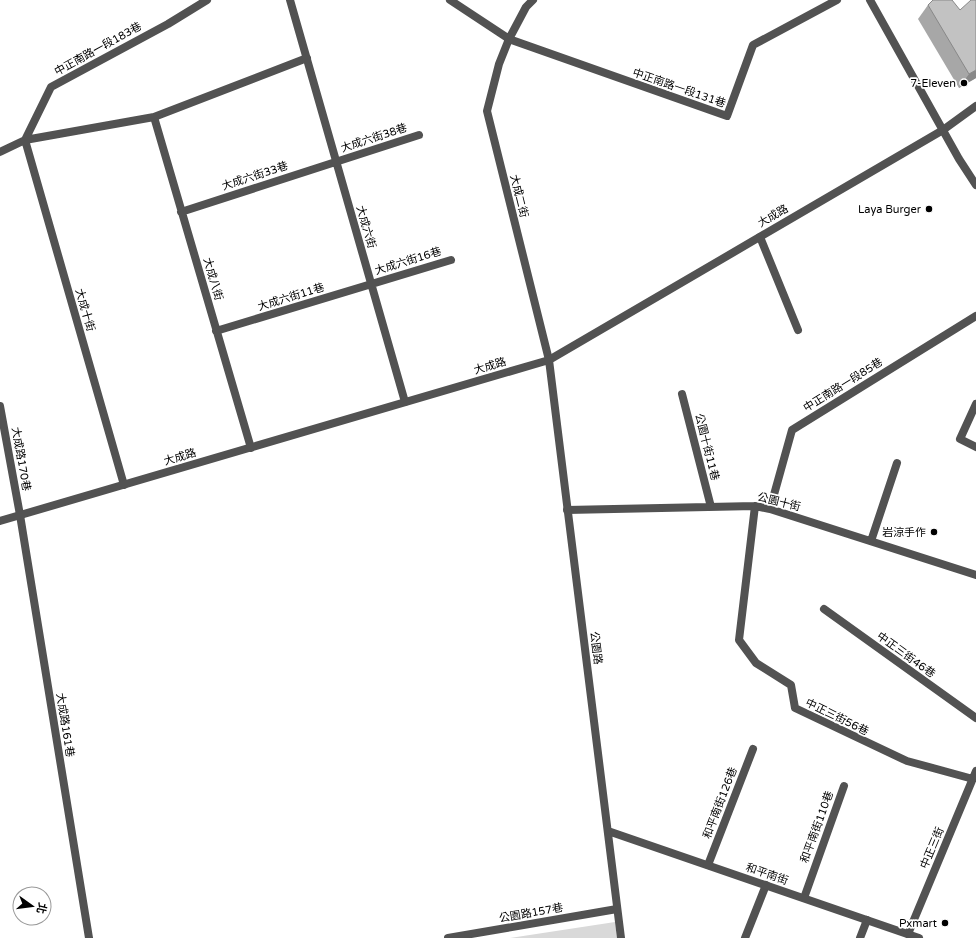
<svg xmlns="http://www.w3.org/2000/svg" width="976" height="938" viewBox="0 0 976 938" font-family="'Varela Round','Noto Sans TC',sans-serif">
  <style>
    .green { fill: #d9d9d9 }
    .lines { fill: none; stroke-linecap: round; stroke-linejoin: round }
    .service { stroke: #525252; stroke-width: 8 }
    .minor { stroke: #525252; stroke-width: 8 }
    .tertiary { stroke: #525252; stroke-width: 8 }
    .wall { fill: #a7a7a7 }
    .shaded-wall { fill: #888 }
    .building { fill: #c2c2c2; stroke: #888 }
    .poi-dot { fill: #000; stroke: #fff; stroke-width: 1.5 }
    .labels { text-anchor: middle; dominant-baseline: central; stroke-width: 3.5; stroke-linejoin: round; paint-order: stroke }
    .street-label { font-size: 11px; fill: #000; stroke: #fff }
    .poi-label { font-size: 11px; fill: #000; stroke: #fff; text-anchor: end }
  </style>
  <rect width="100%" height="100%" fill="#fff"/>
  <!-- green -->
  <path class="green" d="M615,922L617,938H510Z"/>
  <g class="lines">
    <!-- service -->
    <path class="service" d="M290,0L405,402
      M450,0L509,39L727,116L753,45L837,0
      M533,0L526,7L509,39L499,64L487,111L549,360
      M154,117L251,448
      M25,140L124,485
      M25,140L51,87L168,24L207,0
      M0,152L25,140L154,117L307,58
      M181,212L419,135
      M760,237L798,330
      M216,331L451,260
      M682,394L711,507
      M976,404L960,439L976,447
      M0,406L20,515L89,938
      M755,506L739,640L756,663L791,685L795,708L907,761L973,779
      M770,509L792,430L976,316
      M567,510L755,506L770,509L976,575
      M871,541L897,463
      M824,609L976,718
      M708,865L753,749
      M804,898L844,786
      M908,934L976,771
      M448,938L617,909
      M745,938L766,885
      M860,938L867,920"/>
    <!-- minor -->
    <path class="minor" d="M549,360L621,938
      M0,521L549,360L943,130L976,106
      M608,831L919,938"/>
    <!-- tertiary -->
    <path class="tertiary" d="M870,0L959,159L976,185"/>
  </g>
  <!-- wall -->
  <path class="wall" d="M928,5L960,10L976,78L959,88L918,19Z"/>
  <!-- shaded-wall -->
  <path class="shaded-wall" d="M976,70V78L959,88L969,74Z"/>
  <!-- building -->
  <path class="building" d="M933,0H952L960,10L971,0H976V70L969,74L928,5Z"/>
  <!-- markers -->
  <g class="poi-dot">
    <circle cx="964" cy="83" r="4"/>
    <circle cx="929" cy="209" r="4"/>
    <circle cx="934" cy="532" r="4"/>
    <circle cx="945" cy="923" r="4"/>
  </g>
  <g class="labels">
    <!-- street labels -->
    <g class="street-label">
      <text transform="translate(98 49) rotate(-29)">中正南路一段183巷</text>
      <text transform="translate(679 88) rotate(19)">中正南路一段131巷</text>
      <text transform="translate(374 138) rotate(-18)">大成六街38巷</text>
      <text transform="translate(255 176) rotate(-18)">大成六街33巷</text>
      <text transform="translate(519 196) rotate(76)">大成二街</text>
      <text transform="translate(773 216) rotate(-30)">大成路</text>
      <text transform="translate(366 227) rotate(74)">大成六街</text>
      <text transform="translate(408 261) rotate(-17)">大成六街16巷</text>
      <text transform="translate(213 279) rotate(74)">大成八街</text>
      <text transform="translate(291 297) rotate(-17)">大成六街11巷</text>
      <text transform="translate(85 310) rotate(74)">大成十街</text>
      <text transform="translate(490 366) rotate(-16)">大成路</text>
      <text transform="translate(843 385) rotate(-32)">中正南路一段85巷</text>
      <text transform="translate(707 447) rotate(76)">公園十街11巷</text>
      <text transform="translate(180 457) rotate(-16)">大成路</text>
      <text transform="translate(21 459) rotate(80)">大成路170巷</text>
      <text transform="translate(779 502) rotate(14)">公園十街</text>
      <text transform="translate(596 648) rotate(83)">公園路</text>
      <text transform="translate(906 655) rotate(36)">中正三街46巷</text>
      <text transform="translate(837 717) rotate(26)">中正三街56巷</text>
      <text transform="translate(65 725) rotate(81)">大成路161巷</text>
      <text transform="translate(720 803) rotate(-69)">和平南街126巷</text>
      <text transform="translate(817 827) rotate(-70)">和平南街110巷</text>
      <text transform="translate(932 848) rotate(-67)">中正三街</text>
      <text transform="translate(767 874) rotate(19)">和平南街</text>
      <text transform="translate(531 913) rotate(-10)">公園路157巷</text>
    </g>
    <!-- poi labels -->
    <g class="poi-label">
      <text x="956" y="83">7-Eleven</text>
      <text x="921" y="209">Laya Burger</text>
      <text x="926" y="532">岩涼手作</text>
      <text x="937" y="923">Pxmart</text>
    </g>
  </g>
  <!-- north arrow -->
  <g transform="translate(32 906) rotate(104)"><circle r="19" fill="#ffffff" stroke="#999999"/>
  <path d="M0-3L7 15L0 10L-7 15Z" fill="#000000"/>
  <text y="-6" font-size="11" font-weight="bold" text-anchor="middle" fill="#000000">北</text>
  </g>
</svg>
